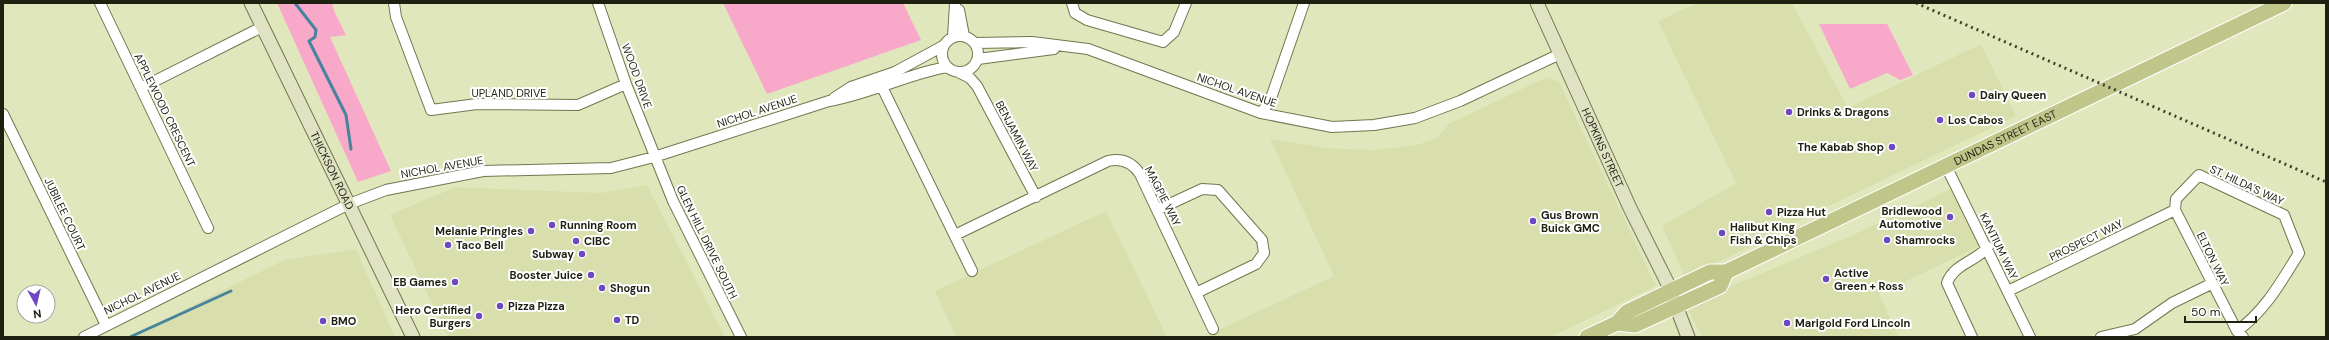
<svg xmlns="http://www.w3.org/2000/svg" width="2329" height="340" viewBox="0 0 2329 340" font-family="'DM Sans',sans-serif">
  <style>
    .built { fill: #d9dfac }
    .green { fill: #f8a9c9 }
    .lines { fill: none; stroke-linecap: round; stroke-linejoin: round }
    .stream { stroke: #47839d; stroke-width: 3 }
    .minor-casing { stroke: #72764f; stroke-width: 12 }
    .secondary-casing { stroke: #72764f; stroke-width: 15 }
    .primary-casing { stroke: #fff; stroke-width: 17 }
    .minor { stroke: #fff; stroke-width: 10 }
    .secondary { stroke: #e0e2c4; stroke-width: 13 }
    .primary { stroke: #c0c58a; stroke-width: 15 }
    .rail { stroke: #3e412c; stroke-width: 3; stroke-dasharray: 2 4; stroke-linecap: butt }
    .poi-dot { fill: #6e48c1; stroke: #fff; stroke-width: 1.5 }
    .labels { text-anchor: middle; dominant-baseline: central; stroke-width: 4; stroke-linejoin: round; paint-order: stroke }
    .street-label { font-size: 11px; fill: #1e2010; stroke: #fff }
    .poi-label { font-size: 11px; font-weight: bold; fill: #1e2010; stroke: #fff; text-anchor: start }
  </style>
  <rect width="100%" height="100%" fill="#e1e7bc"/>
  <!-- built -->
  <path class="built" d="M1697,3H1792L1848,108L1981,44L2016,116L1831,205L1686,279L1662,226L1736,183L1658,21Z
    M1547,77L1559,82L1656,286L1551,337H1204L1334,276L1270,139L1327,148L1374,150L1417,145L1437,138L1449,124Z
    M647,185L725,337H448L390,215L455,187L601,193Z
    M1955,187L1982,245L1879,294L1899,337H1702L1686,305L1851,236Z
    M1106,211L1167,337H956L935,291Z
    M356,249L395,337H129L284,260Z"/>
  <!-- green -->
  <path class="green" d="M277,3H332L335,13L346,35L330,37L391,171L358,182Z
    M723,3H903L921,40L767,94Z
    M1819,24H1887L1913,75L1900,80L1887,73L1850,89Z"/>
  <g class="lines">
    <!-- stream -->
    <path class="stream" d="M295,3L316,30L315,37L309,41L346,115L351,149
      M130,337L231,291"/>
    <!-- minor casing -->
    <g class="minor-casing">
      <path id="minor" d="M100,3L208,228
        M394,3L396,17L431,110L477,104L578,105L626,84
        M598,3L626,84L673,201L741,337
        M1072,3L1075,13L1087,20L1163,42L1174,32L1186,3
        M959,10L964,36
        M942 54a18 18 0 1 1 36 0a18 18 0 1 1-36 0Z
        M953,37L955,3
        M975,43L1032,42L1088,49L1261,113L1332,127L1374,125L1415,118L1460,101L1560,54
        M978,59L1054,49
        M958,72L970,78L977,86L1036,197
        M882,87L972,271
        M141,88L262,27
        M834,98L851,87L895,72L943,46
        M1261,113L1270,101L1304,3
        M3,114L106,325
        M1946,166L2030,337
        M1157,210L1202,189L1218,190L1262,240L1264,253L1256,264L1196,293
        M955,235L1108,161C1121,158 1132,162 1140,174L1213,329
        M2008,291L2175,210
        M2237,331C2265,311 2281,282 2299,253L2284,215L2199,175L2176,199L2175,210L2237,331L2243,337
        M84,337L349,204L386,190L483,171L611,168L654,157L829,101C870,94 907,74 947,67
        M1972,337L1947,283C1954,264 1975,262 1988,247
        M2101,337L2135,329L2172,303L2211,284"/>
    </g>
    <!-- secondary casing -->
    <g class="secondary-casing">
      <g id="secondary">
        <path id="s1" d="M251,3L413,337"/>
        <path id="s2" d="M1537,3L1630,208L1667,282L1688,337"/>
      </g>
    </g>
    <!-- primary casing -->
    <g class="primary-casing">
      <g id="primary">
        <path d="M1617,323L1635,325L1720,286L1726,272"/>
        <path id="s3" d="M1587,337L1617,323L1627,312L1710,272H1726L2284,3"/>
      </g>
    </g>
    <!-- minor -->
    <use href="#minor" class="minor"/>
    <!-- secondary -->
    <use href="#secondary" class="secondary"/>
    <!-- primary -->
    <use href="#primary" class="primary"/>
    <!-- rail -->
    <path class="rail" d="M1916,3L2326,182"/>
  </g>
  <!-- markers -->
  <g class="poi-dot">
    <circle cx="1972" cy="95" r="4"/>
    <circle cx="1789" cy="112" r="4"/>
    <circle cx="1940" cy="120" r="4"/>
    <circle cx="1892" cy="147" r="4"/>
    <circle cx="1769" cy="212" r="4"/>
    <circle cx="1950" cy="217" r="4"/>
    <circle cx="1533" cy="221" r="4"/>
    <circle cx="552" cy="225" r="4"/>
    <circle cx="531" cy="231" r="4"/>
    <circle cx="1722" cy="233" r="4"/>
    <circle cx="1887" cy="240" r="4"/>
    <circle cx="576" cy="241" r="4"/>
    <circle cx="448" cy="245" r="4"/>
    <circle cx="582" cy="254" r="4"/>
    <circle cx="591" cy="275" r="4"/>
    <circle cx="1826" cy="279" r="4"/>
    <circle cx="455" cy="282" r="4"/>
    <circle cx="602" cy="288" r="4"/>
    <circle cx="500" cy="306" r="4"/>
    <circle cx="479" cy="316" r="4"/>
    <circle cx="617" cy="320" r="4"/>
    <circle cx="323" cy="321" r="4"/>
    <circle cx="1787" cy="323" r="4"/>
  </g>
  <g class="labels">
    <!-- street labels -->
    <g class="street-label">
      <text transform="translate(637 76) rotate(70)">WOOD DRIVE</text>
      <text transform="translate(1237 90) rotate(19)">NICHOL AVENUE</text>
      <text x="509" y="93">UPLAND DRIVE</text>
      <text transform="translate(165 110) rotate(64)">APPLEWOOD CRESCENT</text>
      <text transform="translate(757 111) rotate(-18)">NICHOL AVENUE</text>
      <text transform="translate(1017 136) rotate(62)">BENJAMIN WAY</text>
      <text stroke="none"><textPath href="#s3" startOffset="466">DUNDAS STREET EAST</textPath></text>
      <text stroke="none"><textPath href="#s2" startOffset="159">HOPKINS STREET</textPath></text>
      <text transform="translate(442 167) rotate(-10)">NICHOL AVENUE</text>
      <text stroke="none"><textPath href="#s1" startOffset="186">THICKSON ROAD</textPath></text>
      <text transform="translate(2247 185) rotate(25)">ST. HILDA'S WAY</text>
      <text transform="translate(1163 196) rotate(63)">MAGPIE WAY</text>
      <text transform="translate(65 214) rotate(64)">JUBILEE COURT</text>
      <text transform="translate(2086 240) rotate(-26)">PROSPECT WAY</text>
      <text transform="translate(707 242) rotate(64)">GLEN HILL DRIVE SOUTH</text>
      <text transform="translate(1999 246) rotate(64)">KANTIUM WAY</text>
      <text transform="translate(2213 259) rotate(64)">ELTON WAY</text>
      <text transform="translate(142 293) rotate(-26)">NICHOL AVENUE</text>
    </g>
    <!-- poi labels -->
    <g class="poi-label">
      <text x="1980" y="95">Dairy Queen</text>
      <text x="1797" y="112">Drinks &amp; Dragons</text>
      <text x="1948" y="120">Los Cabos</text>
      <text x="1884" y="147" text-anchor="end">The Kabab Shop</text>
      <text x="1942" y="211" text-anchor="end">Bridlewood<tspan x="1942" dy="13">Automotive</tspan></text>
      <text x="1777" y="212">Pizza Hut</text>
      <text x="1541" y="215">Gus Brown<tspan x="1541" dy="13">Buick GMC</tspan></text>
      <text x="560" y="225">Running Room</text>
      <text x="1730" y="227">Halibut King<tspan x="1730" dy="13">Fish &amp; Chips</tspan></text>
      <text x="523" y="231" text-anchor="end">Melanie Pringles</text>
      <text x="1895" y="240">Shamrocks</text>
      <text x="584" y="241">CIBC</text>
      <text x="456" y="245">Taco Bell</text>
      <text x="574" y="254" text-anchor="end">Subway</text>
      <text x="1834" y="273">Active<tspan x="1834" dy="13">Green + Ross</tspan></text>
      <text x="583" y="275" text-anchor="end">Booster Juice</text>
      <text x="447" y="282" text-anchor="end">EB Games</text>
      <text x="610" y="288">Shogun</text>
      <text x="508" y="306">Pizza Pizza</text>
      <text x="471" y="310" text-anchor="end">Hero Certified<tspan x="471" dy="13">Burgers</tspan></text>
      <text x="625" y="320">TD</text>
      <text x="331" y="321">BMO</text>
      <text x="1795" y="323">Marigold Ford Lincoln</text>
    </g>
  </g>
  <!-- border -->
  <rect width="2329" height="340" fill="none" stroke="#1e2010" stroke-width="8"/>
  <!-- north arrow -->
  <g transform="translate(36 304) rotate(172)"><circle r="19" fill="#ffffff" stroke="#a5a69f"/>
  <path d="M0-3L7 15L0 10L-7 15Z" fill="#6e48c1"/>
  <text y="-6" font-size="11" font-weight="bold" text-anchor="middle" fill="#1e2010">N</text>
  </g>
  <!-- scale -->
  <path d="M2185 316v6h71v-6" fill="none" stroke="#1e2010" stroke-width="2"/>
  <text x="2191" y="316" font-size="12" fill="#1e2010" stroke="#ffffff" stroke-width="3" paint-order="stroke">50 m</text>
</svg>
